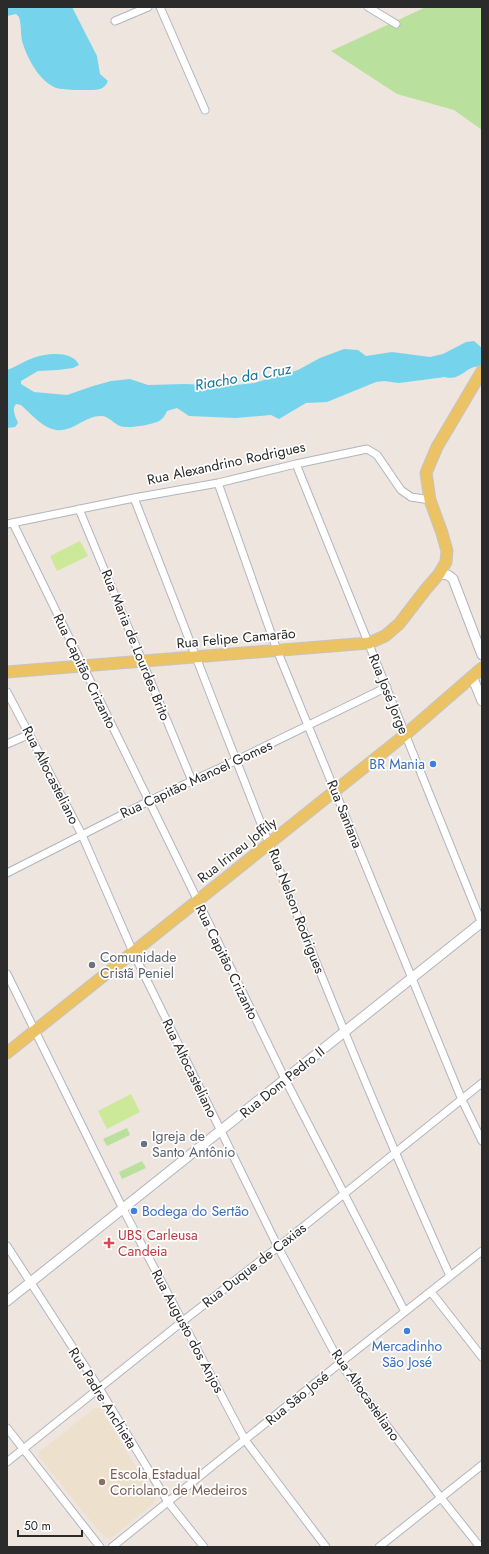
<svg xmlns="http://www.w3.org/2000/svg" width="489" height="1554" viewBox="0 0 489 1554" font-family="Jost,sans-serif">
  <style>
    .education { fill: #ede1ce }
    .green { fill: #b9e19d }
    .pitch { fill: #cce899 }
    .water { fill: #75d4eb }
    .lines { fill: none; stroke-linecap: round; stroke-linejoin: round }
    .minor-casing { stroke: #b1b5be; stroke-width: 9 }
    .tertiary-casing { stroke: #b1b5be; stroke-width: 11 }
    .primary-casing { stroke: #c4c4c4; stroke-width: 13 }
    .minor { stroke: #fff; stroke-width: 7 }
    .tertiary { stroke: #fff; stroke-width: 9 }
    .primary { stroke: #ecc364; stroke-width: 11 }
    .shop-dot { fill: #3f7fe0; stroke: #fff; stroke-width: 1.5 }
    .worship-dot { fill: #6b7280; stroke: #fff; stroke-width: 1.5 }
    .health-dot { fill: #e0444e; stroke: #fff; stroke-width: 1.5 }
    .education-dot { fill: #8d6e63; stroke: #fff; stroke-width: 1.5 }
    .labels { text-anchor: middle; dominant-baseline: central; stroke-width: 3.5; stroke-linejoin: round; paint-order: stroke }
    .street-label { font-size: 14px; fill: #2b2b2b; stroke: #fff }
    .shop-label { font-size: 14px; fill: #366cbe; stroke: #fff; text-anchor: end }
    .worship-label { font-size: 14px; fill: #5b616d; stroke: #fff; text-anchor: start }
    .health-label { font-size: 14px; fill: #be3a42; stroke: #fff; text-anchor: start }
    .education-label { font-size: 14px; fill: #785e54; stroke: #fff; text-anchor: start }
    .water-label { font-size: 15px; font-style: italic; fill: #127499; stroke: #fff }
  </style>
  <rect width="100%" height="100%" fill="#ede5de"/>
  <!-- education -->
  <path class="education" d="M95,1408H100L155,1498L154,1503L110,1539L105,1537L98,1530L39,1457V1452Z"/>
  <!-- green -->
  <path class="green" d="M426,7H482V130L454,110L397,94L331,51Z
    M127,1128L130,1135L107,1146L103,1139Z
    M142,1161L146,1168L122,1179L119,1172Z"/>
  <!-- pitch -->
  <path class="pitch" d="M80,541L88,556L57,571L50,556Z
    M131,1094L140,1112L107,1129L98,1111Z"/>
  <!-- water -->
  <path class="water" d="M7,7H72L97,56L100,74L108,81C104,91 95,90 87,90C79,90 70,90 62,89C43,88 28,60 23,44C20,36 22,26 19,17L16,14L7,16Z
    M474,341L482,348V367C467,363 462,382 445,377L399,383L384,381L376,382L327,402L306,403L279,419L271,415L236,418L189,416L177,408L167,411C165,416 162,420 157,422C149,425 128,429 120,426C114,424 109,416 101,416C83,416 71,435 52,429C40,425 30,413 21,405L16,404C11,410 16,417 18,423L15,427L7,428V370C16,367 24,361 33,358C45,353 73,350 79,365L73,368L58,370L38,371L21,381V384L34,392L67,395L93,386L111,381L130,379L148,385L185,384L227,386L254,383L298,370L320,358L344,349L358,350L366,356L392,352L430,357L443,354L466,342Z"/>
  <g class="lines">
    <!-- minor casing -->
    <g class="minor-casing">
      <path id="minor" d="M160,7L205,110
        M368,7L396,24
        M115,21L148,7
        M296,464L482,924
        M218,483L277,650L462,1100L482,1141
        M134,498C236,758 334,1021 450,1276
        M79,509L192,781
        M13,523L285,1079L405,1312
        M7,524L134,498L218,483L296,464L367,449L377,455L401,490L411,497L430,500
        M7,692L82,835L133,952L278,1247L340,1363L441,1498L480,1547
        M7,744L30,734
        M7,873L149,801L237,760L387,687
        M7,974L123,1209L245,1440L326,1547
        M7,1246L99,1388L168,1502L204,1547
        M431,1292L482,1357
        M7,1428L100,1547
        M7,1462L183,1321L278,1247L482,1083
        M112,1547L340,1363L482,1251
        M379,1547L482,1465"/>
    </g>
    <!-- tertiary casing -->
    <g class="tertiary-casing">
      <path id="tertiary" d="M439,574L448,575L453,579L482,655
        M472,676L482,701
        M7,1301L482,922"/>
    </g>
    <!-- primary casing -->
    <g class="primary-casing">
      <path id="primary" d="M7,672L369,643L385,636L399,624L426,589L439,574L446,562L447,551L442,533L430,500L426,473L437,447L482,371
        M7,1053L406,734L482,668"/>
    </g>
    <!-- minor -->
    <use href="#minor" class="minor"/>
    <!-- tertiary -->
    <use href="#tertiary" class="tertiary"/>
    <!-- primary -->
    <use href="#primary" class="primary"/>
  </g>
  <!-- markers -->
  <g class="shop-dot">
    <circle cx="433" cy="764" r="4"/>
    <circle cx="134" cy="1211" r="4"/>
    <circle cx="407" cy="1331" r="4"/>
  </g>
  <g class="worship-dot">
    <circle cx="92" cy="965" r="4"/>
    <circle cx="144" cy="1144" r="4"/>
  </g>
  <path class="health-dot" d="M107 1237h4v4h4v4h-4v4h-4v-4h-4v-4h4z"/>
  <circle class="education-dot" cx="102" cy="1482" r="4"/>
  <g class="labels">
    <!-- street labels -->
    <g class="street-label">
      <text transform="translate(226 463) rotate(-12)">Rua Alexandrino Rodrigues</text>
      <text transform="translate(236 638) rotate(-5)">Rua Felipe Camarão</text>
      <text transform="translate(136 645) rotate(68)">Rua Maria de Lourdes Brito</text>
      <text transform="translate(85 671) rotate(64)">Rua Capitão Crizanto</text>
      <text transform="translate(389 694) rotate(68)">Rua José Jorge</text>
      <text transform="translate(51 775) rotate(63)">Rua Altocasteliano</text>
      <text transform="translate(196 779) rotate(-25)">Rua Capitão Manoel Gomes</text>
      <text transform="translate(345 814) rotate(68)">Rua Santana</text>
      <text transform="translate(237 850) rotate(-38)">Rua Irineu Joffily</text>
      <text transform="translate(297 911) rotate(69)">Rua Nelson Rodrigues</text>
      <text transform="translate(227 962) rotate(64)">Rua Capitão Crizanto</text>
      <text transform="translate(190 1068) rotate(64)">Rua Altocasteliano</text>
      <text transform="translate(282 1082) rotate(-39)">Rua Dom Pedro II</text>
      <text transform="translate(254 1265) rotate(-38)">Rua Duque de Caxias</text>
      <text transform="translate(188 1331) rotate(62)">Rua Augusto dos Anjos</text>
      <text transform="translate(366 1395) rotate(55)">Rua Altocasteliano</text>
      <text transform="translate(103 1398) rotate(58)">Rua Padre Anchieta</text>
      <text transform="translate(297 1398) rotate(-39)">Rua São José</text>
    </g>
    <!-- shop labels -->
    <g class="shop-label">
      <text x="425" y="764">BR Mania</text>
      <text x="142" y="1211" text-anchor="start">Bodega do Sertão</text>
      <text x="407" y="1346" text-anchor="middle">Mercadinho<tspan x="407" dy="16">São José</tspan></text>
    </g>
    <!-- worship labels -->
    <g class="worship-label">
      <text x="100" y="957">Comunidade<tspan x="100" dy="16">Cristã Peniel</tspan></text>
      <text x="152" y="1136">Igreja de<tspan x="152" dy="16">Santo Antônio</tspan></text>
    </g>
    <!-- health labels -->
    <g class="health-label">
      <text x="118" y="1235">UBS Carleusa<tspan x="118" dy="16">Candeia</tspan></text>
    </g>
    <!-- education labels -->
    <g class="education-label">
      <text x="110" y="1474">Escola Estadual<tspan x="110" dy="16">Coriolano de Medeiros</tspan></text>
    </g>
    <!-- water labels -->
    <g class="water-label">
      <text transform="translate(243 377) rotate(-10)">Riacho da Cruz</text>
    </g>
  </g>
  <!-- border -->
  <rect width="489" height="1554" fill="none" stroke="#2b2b2b" stroke-width="16"/>
  <!-- scale -->
  <path d="M18 1530v6h64v-6" fill="none" stroke="#2b2b2b" stroke-width="2"/>
  <text x="24" y="1530" font-size="12" fill="#2b2b2b" stroke="#ffffff" stroke-width="3" paint-order="stroke">50 m</text>
</svg>
